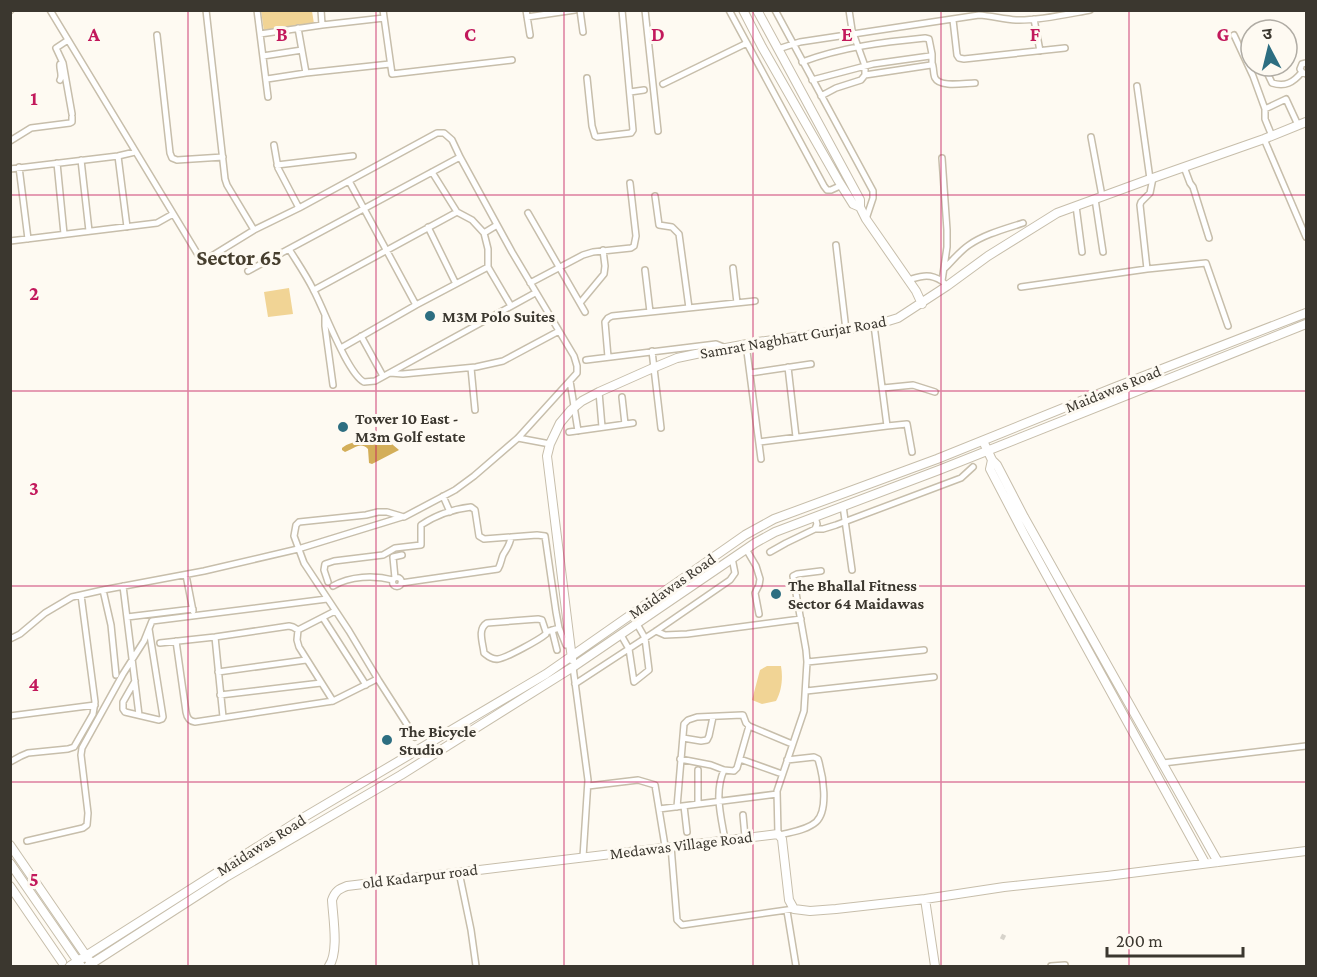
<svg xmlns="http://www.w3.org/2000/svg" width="1317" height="977" viewBox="0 0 1317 977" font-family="'Crimson Pro','Noto Sans Devanagari',serif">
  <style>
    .green { fill: #f1d495 }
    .water { fill: #d3ae59 }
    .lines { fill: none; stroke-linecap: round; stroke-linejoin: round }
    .street-tunnel { stroke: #d7d3cb; stroke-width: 5; stroke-dasharray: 5 2.5; stroke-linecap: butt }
    .street-casing { stroke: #c7beab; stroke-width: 8 }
    .secondary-casing { stroke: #c7beab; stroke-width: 10 }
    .street { stroke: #fff; stroke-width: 5 }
    .secondary { stroke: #fff; stroke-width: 8 }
    .grid { fill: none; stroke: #c2185b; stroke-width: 1.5; stroke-opacity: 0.55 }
    .poi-dot { fill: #2d6e81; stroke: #fefaf2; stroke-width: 2 }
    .labels { text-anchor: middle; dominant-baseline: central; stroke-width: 6; stroke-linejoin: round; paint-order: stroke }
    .poi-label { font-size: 16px; font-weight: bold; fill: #3b372f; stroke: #fefaf2; text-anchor: start }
    .street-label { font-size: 16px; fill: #3b372f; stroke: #fefaf2 }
    .district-label { font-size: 22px; font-weight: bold; fill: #463e2e; stroke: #fefaf2 }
    .grid-label { font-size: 20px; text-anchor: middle; font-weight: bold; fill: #c2185b; stroke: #fefaf2; stroke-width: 6; stroke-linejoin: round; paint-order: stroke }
  </style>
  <rect width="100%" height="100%" fill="#fefaf2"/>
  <!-- green -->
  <path class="green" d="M261,11H312L314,24L264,31Z
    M289,288L293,314L268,317L264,292Z
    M767,666H781C783,677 782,691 776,701L762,704L752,700L760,670Z"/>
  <!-- water -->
  <path class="water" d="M376,438L386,439L399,450L372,464L369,463L368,449C360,441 354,449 345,452L342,450V448C349,442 361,440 370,442Z"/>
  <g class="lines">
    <!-- street-tunnel -->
    <path class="street-tunnel" d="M1001,936L1005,938"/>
    <!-- street casing -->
    <g class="street-casing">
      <path id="street" d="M50,10L200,258L203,260L207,259L254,230L299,208L437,133H444L452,140L460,157L512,252L574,356L577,366V373L518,438L474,476L455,490L404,517L387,512H378L366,515L299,522L296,525L294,536L304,563L349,631L379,681L415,737
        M206,10L225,179L227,185L254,230
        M257,10L268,97
        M321,10L322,25
        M383,10L392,74L512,60
        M526,10L530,35
        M580,10L583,32
        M645,10L658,131
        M729,10L824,186L827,190H831L842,185
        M775,10L873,191V198L866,219
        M10,11L11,10
        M527,17L575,10
        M1034,19L1040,51
        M953,20L957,55L959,58L964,59L1065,48
        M298,28L306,73
        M260,34L322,25L384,18
        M157,35L170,153L172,158L177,160L223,157
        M1234,35L1253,76L1265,109L1286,99L1298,125
        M68,40L56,48L63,63L72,114
        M778,49L800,42L979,15C991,16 1004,19 1016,20C1038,21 1068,14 1090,10
        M263,56L302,50
        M802,62C842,47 884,42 925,38L929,39L932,54L930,56L873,64L812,80
        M932,63C934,67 933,74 935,78C940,88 965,83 975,83
        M1306,63L1302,64L1300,69L1302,72L1306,74
        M1264,66L1272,83C1285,87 1293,83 1302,72
        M865,75L931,65L932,63V54
        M587,78L592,126L595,136L597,137L631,133L633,130L622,10
        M267,79L306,73L390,64
        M60,80C63,75 59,69 60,64L63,63
        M663,84L747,43
        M1137,86L1150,179
        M630,92L644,90
        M821,96L836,88L861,80L865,75V66L852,30L849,10
        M1265,109V119L1272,136
        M1091,137L1102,196
        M1264,139L1306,237
        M10,141L31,128L70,123L72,122V117
        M274,145L278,168L299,208
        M118,156L127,227
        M942,158L947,230V247L942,281L947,286
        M81,160L89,231
        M57,163L64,234
        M277,165L353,156
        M19,167L28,239
        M1184,167L1190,183L1193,187L1209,238
        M10,169L118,156L135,152
        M432,172L457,212
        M349,181L416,305
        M655,196L659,225L672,227L679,234L689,308
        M1095,199L1103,252
        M1076,206L1082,252
        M528,213L585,312
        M428,227L456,284
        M484,233L497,225
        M10,241L157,223L173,214
        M836,245L846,330
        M289,249C297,262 306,275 313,289C324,309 347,373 364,382L375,381L535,293
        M733,268L737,303
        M945,268C953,260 960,251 969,245C985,234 1005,229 1023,223
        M1147,269L1206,263L1228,326
        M645,270L650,312
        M248,271L460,157
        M908,280C922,276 929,273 942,281
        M530,283L583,255L593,252L631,248L634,246L636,236L630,183
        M1021,287L1147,269L1140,205L1141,202L1150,193L1153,178
        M314,290L457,212L472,220L484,233L488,249V267L511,306
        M580,303L604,274L605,266L603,250
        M325,315V326L333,385
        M874,325L887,426L907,424L912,452
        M361,336L383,376
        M746,344L761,459
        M341,348L416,305L488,267
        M652,351L661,428
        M608,357L605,322L608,318L612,316L755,301
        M586,360L716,344L726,348
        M788,367L796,437
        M471,368L475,410
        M390,373L403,374L476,367L503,361L559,331
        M750,373L811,364
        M570,381L578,431
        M883,388L913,385L935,392
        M599,392L602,427
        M622,397L625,424
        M569,432L633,423
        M518,438L550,444
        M759,442L887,426
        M443,496L450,512
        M843,506L852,570
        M815,529H823L836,525L961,478L973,467
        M746,549L756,566L760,579L759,585L755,593L759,614
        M770,552L786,543L815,529L817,524L815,517
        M186,575L193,611
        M392.5 582a4.5 4.5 0 1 1 9 0a4.5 4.5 0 1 1-9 0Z
        M395,578L393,557L402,555
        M328,582L324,570L325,564L334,561L383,555L395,548L421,545V525C436,515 454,509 471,507L475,510L479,536L484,539L537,535L545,536L556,612L559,628L566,645
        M401,583L498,569C501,564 501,560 503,555C507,548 510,545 511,537
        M123,586L139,715
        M333,586C350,576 374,575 393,580
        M103,590L111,625L116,675
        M127,617L193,609
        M323,618L366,685
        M298,630L297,640L299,647L333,701
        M552,630L557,650
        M656,631L665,635L687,634L801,619
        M546,632L542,620L538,619L487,623C477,629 483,643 484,653C488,656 492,660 498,659C506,658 539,640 546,634V632L559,628
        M621,635L629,649L634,682L649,670L645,638L637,624
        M215,637L223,717
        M10,639L20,634L45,613L72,597L103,590L204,571L298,549L402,517
        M176,641L186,712C187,718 189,721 195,722L333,701L377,679
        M160,643L215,637L289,626L293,627L298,630L335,611
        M807,662L924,650
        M573,667L588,780L583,857
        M218,672L306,660
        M135,681L123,702V709L125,712L159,720L162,719L163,717L149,629
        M575,684L656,631L730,580L735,573L732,558
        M806,691L934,677
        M220,695L321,683
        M10,716L95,705
        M683,738L701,741L707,740L709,736L713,717
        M680,759L711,765L724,770L734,771L737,768L749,726
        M740,759L782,774
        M10,762L21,756L28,753L68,749L74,747L93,714L95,702L81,595
        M1163,763L1306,746
        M698,770V804
        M724,770C714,793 721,816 725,840
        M588,786L638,780L655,785L665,846
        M684,806L687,832
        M677,807L684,724L688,720L697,717L742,715H743L746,723L749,726L792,744
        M659,809L777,794
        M743,815L745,837
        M778,834L777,791L804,711L807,662L806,650L793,576L797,574L821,571
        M780,835C791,832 807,830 816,822C829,810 823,775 818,759L814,757L787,760
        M27,841L83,828L87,825L88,813L81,755L82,748L123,674L144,641L152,621L327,599
        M671,846L677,920L682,925L794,909
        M459,872L471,930L476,966
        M787,911L796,966
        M1051,966L1065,965"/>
    </g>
    <!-- secondary casing -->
    <g class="secondary-casing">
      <path id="secondary" d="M743,10L762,47L838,180L853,204L860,207
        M757,10L860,200V207L866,219L916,291L922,304
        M983,441L992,460L997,465L1024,517L1218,862
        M992,460L990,469L1025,536L1205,863
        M572,659L547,456L550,444L560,423L571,410L582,401L599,392L653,368L677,358L715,350L758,342L872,326L898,318L947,286L988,256L1057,213L1150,179L1264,139L1306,122
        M10,845L89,960
        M10,863L81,966
        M10,886L62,962
        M925,899L935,966
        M70,966L306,816L546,674L745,535L774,519L937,459L1113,388L1306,313
        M88,966L226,877L401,775L573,667L755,543L775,532L939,470L1306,324
        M329,966C339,952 333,918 332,900C335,891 339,889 347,886L778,834L782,839L789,900L794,909L810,911L836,909L925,899L1004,887L1107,876L1306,851"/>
    </g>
    <!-- street -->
    <use href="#street" class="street"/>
    <!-- secondary -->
    <use href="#secondary" class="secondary"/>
  </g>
  <!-- grid -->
  <path class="grid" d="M188,10V966M376,10V966M564,10V966M753,10V966M941,10V966M1129,10V966M10,195H1306M10,391H1306M10,586H1306M10,782H1306"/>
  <!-- markers -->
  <g class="poi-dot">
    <circle cx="430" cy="316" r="6"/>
    <circle cx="343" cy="427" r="6"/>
    <circle cx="776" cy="594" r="6"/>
    <circle cx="387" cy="740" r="6"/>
  </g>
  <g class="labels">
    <!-- poi labels -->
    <g class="poi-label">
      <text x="442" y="316">M3M Polo Suites</text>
      <text x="355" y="418">Tower 10 East -<tspan x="355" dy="18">M3m Golf estate</tspan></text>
      <text x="788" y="585">The Bhallal Fitness<tspan x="788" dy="18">Sector 64 Maidawas</tspan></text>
      <text x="399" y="731">The Bicycle<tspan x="399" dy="18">Studio</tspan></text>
    </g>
    <!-- street labels -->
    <g class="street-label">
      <text transform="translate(793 337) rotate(-10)">Samrat Nagbhatt Gurjar Road</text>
      <text transform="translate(1113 389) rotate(-22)">Maidawas Road</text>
      <text transform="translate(672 586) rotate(-35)">Maidawas Road</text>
      <text transform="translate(261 845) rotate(-32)">Maidawas Road</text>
      <text transform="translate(681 845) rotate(-7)">Medawas Village Road</text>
      <text transform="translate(420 876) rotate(-7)">old Kadarpur road</text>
    </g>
    <!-- district labels -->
    <g class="district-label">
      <text x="239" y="257">Sector 65</text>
    </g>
  </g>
  <g class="grid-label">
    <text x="94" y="41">A</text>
    <text x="282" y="41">B</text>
    <text x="470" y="41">C</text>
    <text x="658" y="41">D</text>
    <text x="847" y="41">E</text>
    <text x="1035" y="41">F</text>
    <text x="1223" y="41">G</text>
    <text x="34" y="105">1</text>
    <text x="34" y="300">2</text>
    <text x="34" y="495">3</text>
    <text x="34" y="691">4</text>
    <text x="34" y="886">5</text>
  </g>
  <!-- border -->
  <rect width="1317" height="977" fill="none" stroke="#3b372f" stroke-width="24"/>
  <!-- north arrow -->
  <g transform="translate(1269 48) rotate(353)"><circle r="28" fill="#fefaf2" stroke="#b0aca4" stroke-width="1.5"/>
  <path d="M0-4.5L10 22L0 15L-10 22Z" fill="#2d6e81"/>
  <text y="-9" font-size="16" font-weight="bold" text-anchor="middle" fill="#3b372f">उ</text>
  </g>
  <!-- scale -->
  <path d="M1107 947v9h136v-9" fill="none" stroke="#3b372f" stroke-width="3"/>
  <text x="1116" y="947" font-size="18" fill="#3b372f" stroke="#fefaf2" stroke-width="4.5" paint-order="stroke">200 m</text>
</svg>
